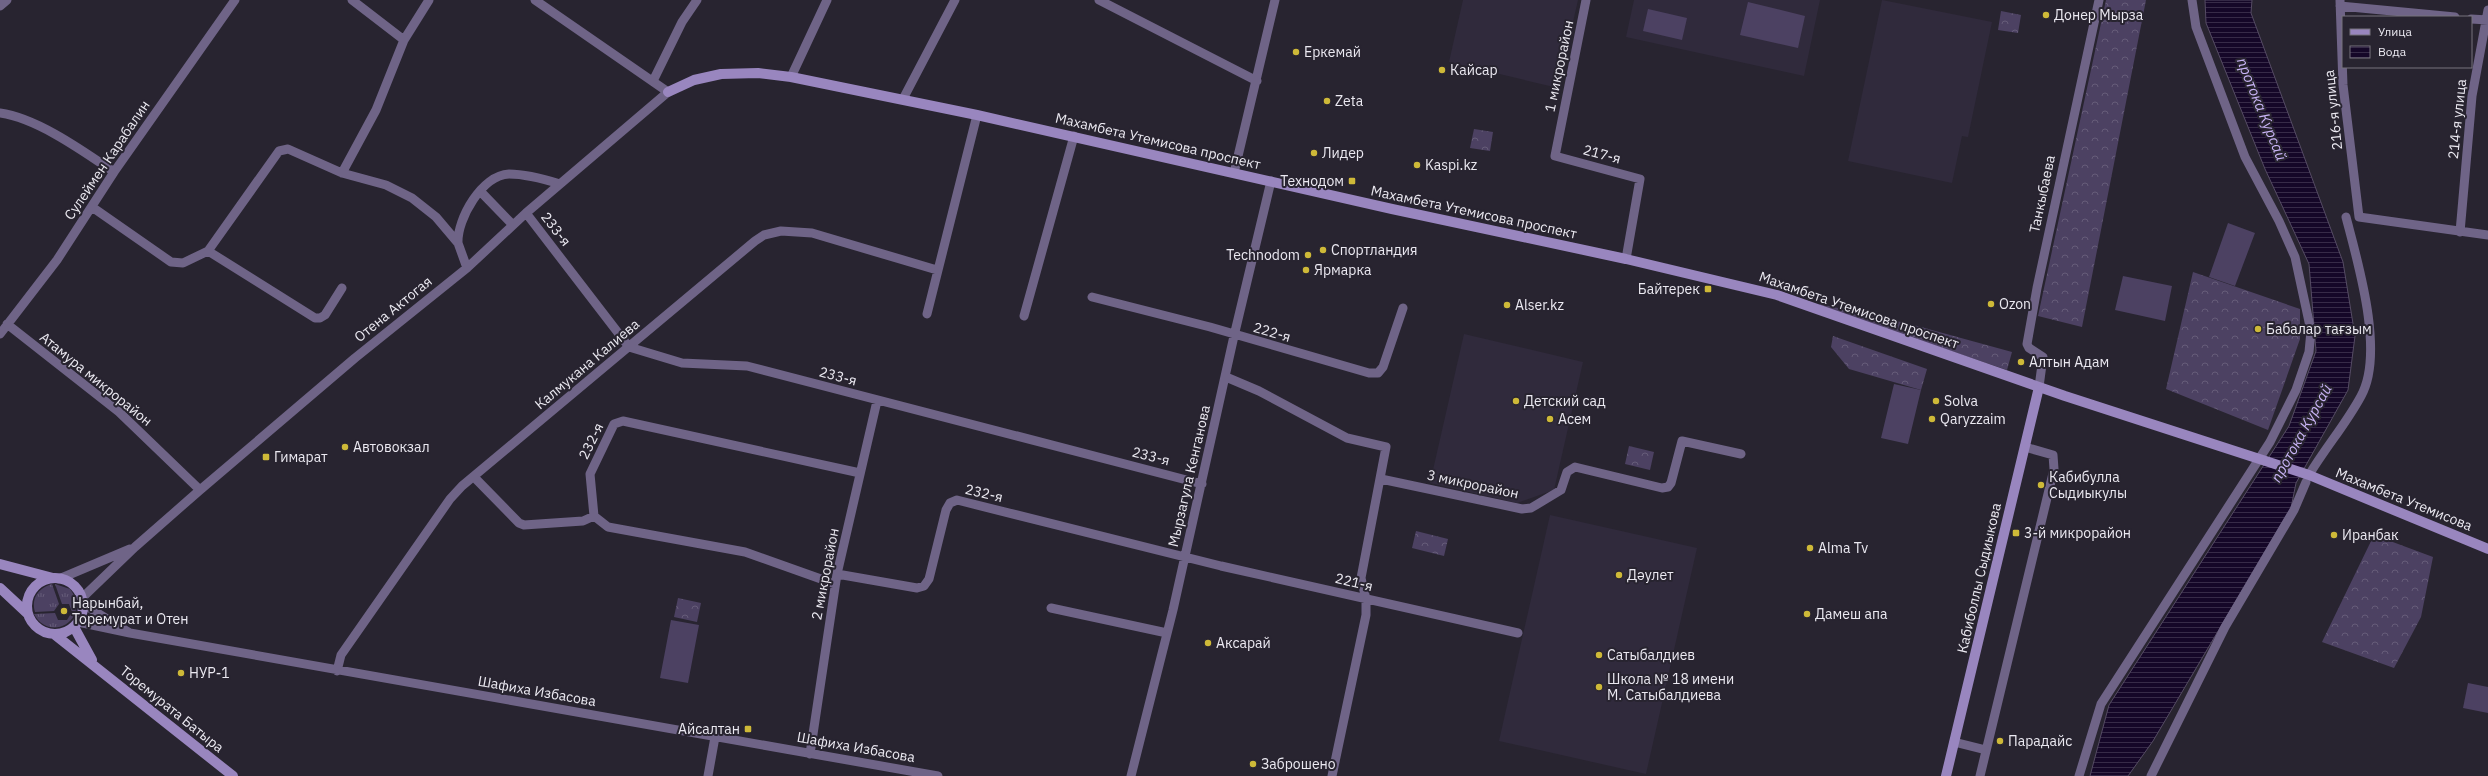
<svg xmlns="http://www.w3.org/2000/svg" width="2488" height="776" viewBox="0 0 2488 776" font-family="'IBM Plex Sans',sans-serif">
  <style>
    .built { fill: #302a3c }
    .grass { fill: url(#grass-tufts) }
    .forest { fill: url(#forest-crowns) }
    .pitch { fill: #4c4162 }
    .water { fill: url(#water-rules); stroke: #554b64 }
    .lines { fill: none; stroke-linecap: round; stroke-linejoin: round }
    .street { stroke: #6f6487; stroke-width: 9 }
    .secondary { stroke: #9986bf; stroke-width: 10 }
    .poi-dot { fill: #ceb938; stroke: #282430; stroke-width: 1.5 }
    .labels { text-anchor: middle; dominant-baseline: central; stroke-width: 4; stroke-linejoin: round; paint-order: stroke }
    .poi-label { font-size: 14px; fill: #ebe9f1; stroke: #282430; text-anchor: start }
    .street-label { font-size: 14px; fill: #ebe9f1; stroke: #282430 }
    .water-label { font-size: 15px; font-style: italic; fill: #c9b4f6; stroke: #282430 }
  </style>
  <defs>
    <pattern id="grass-tufts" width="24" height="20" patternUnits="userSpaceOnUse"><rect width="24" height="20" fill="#4c4162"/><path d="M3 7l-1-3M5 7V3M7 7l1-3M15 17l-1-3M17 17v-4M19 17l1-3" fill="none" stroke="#665c79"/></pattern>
    <pattern id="forest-crowns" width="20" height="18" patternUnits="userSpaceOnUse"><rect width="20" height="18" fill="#4c4162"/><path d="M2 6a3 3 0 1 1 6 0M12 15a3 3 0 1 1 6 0" fill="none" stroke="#665c79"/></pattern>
    <pattern id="water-rules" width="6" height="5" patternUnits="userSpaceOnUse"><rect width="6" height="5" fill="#150728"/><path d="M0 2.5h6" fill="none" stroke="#372b48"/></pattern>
  </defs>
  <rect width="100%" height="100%" fill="#282430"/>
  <!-- built -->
  <path class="built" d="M1463,0H1578L1558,88L1449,62Z
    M1634,0H1820L1804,76L1626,37Z
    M1882,0L1992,22L1968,137L1962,136L1952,183L1848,161Z
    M1464,334L1583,362L1554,490L1517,503L1430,483Z
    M1550,515L1697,548L1646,774L1499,741Z"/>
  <!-- grass -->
  <path class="grass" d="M52,584L59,604L54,611L35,612C31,597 39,588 52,584Z
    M55,584L70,589C92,619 50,644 34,614L55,613L58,620H67L72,612L69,604H62Z"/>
  <!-- forest -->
  <path class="forest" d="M2106,0H2146L2082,327L2038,316Z
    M2001,11L2021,15L2018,33L1998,30Z
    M1474,129L1493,132L1490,151L1470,148Z
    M2193,272L2300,309V339L2268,430L2166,389Z
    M1820,304L1910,324L2012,352L2007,370L1819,306Z
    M1833,336L1927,369L1921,390L1849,369L1831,347Z
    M1629,446L1654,452L1650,470L1625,464Z
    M1416,531L1448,539L1444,556L1412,548Z
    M2374,535L2433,557L2421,617L2394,668L2322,642Z
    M678,598L701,603L697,622L674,617Z"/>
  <!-- pitch -->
  <path class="pitch" d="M1748,2L1805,16L1798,48L1740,35Z
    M1648,9L1687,18L1682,40L1643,31Z
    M2228,223L2255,233L2235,286L2209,277Z
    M2123,276L2172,286L2165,321L2115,310Z
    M1894,384L1921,390L1908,444L1881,438Z
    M671,620L699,625L688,683L660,678Z
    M2468,683L2488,687V713L2463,708Z"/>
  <!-- water -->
  <path class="water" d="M2205,0H2252L2251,13L2343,262L2355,336L2348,390L2296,483L2291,508L2153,741L2128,776H2090L2109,705L2289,426L2316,351L2309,264L2265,169L2206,23Z"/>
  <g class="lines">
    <!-- street -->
    <path class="street" d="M352,0L404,40
      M1099,0L1257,81
      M1586,0L1555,156L1640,179L1626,259
      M2340,0L2343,85L2359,217L2488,235
      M0,6L7,0
      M2340,6L2455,17
      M2471,19L2488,20
      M791,77L827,0
      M653,81L682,22L697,0
      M903,99L955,0
      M0,113C37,118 83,151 114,172
      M342,173L376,110L404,40L429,0
      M1234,173L1275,0
      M481,192L513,225
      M92,207L171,262L183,263L208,251L279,151L288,149L342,173L386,185L412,198L436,217L458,243L467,268
      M526,213L629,347L682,363L747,366L1202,484
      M2460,232L2472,96L2488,10
      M458,243C457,219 482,175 509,174C527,174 544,179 560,184
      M208,251L315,318H320L325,315L342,288
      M1092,297L1210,327L1369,373H1378L1383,367L1403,308
      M927,314L977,115
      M1024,316L1074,136
      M7,324L119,412L200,490
      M0,334L57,260L114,172L235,0
      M1226,377L1259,391L1347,438L1386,447L1361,578L1366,599V615L1332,776
      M2039,387L2043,357L2029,348L2027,344L2037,288L2099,0
      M2309,475C2325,448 2346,424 2361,396C2385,353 2358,263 2346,217
      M474,477L519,523L524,525L583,521L594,516
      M1381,479L1522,509L1531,508L1561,490L1567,472L1575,467L1662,488L1668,487L1671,483L1682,441L1741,454
      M837,574L917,588L924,586L929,579L946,510L950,503L957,500L1221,566L1518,633
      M59,579L130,549
      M835,584L745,552L608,527L594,516L590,474L614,424L623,421L860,473
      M82,598L135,547L200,490L355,358L467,268L526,213L668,92L535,0
      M1051,608L1167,633
      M78,622L130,633L83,604
      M130,633L938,776
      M337,671L341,655L450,499L462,486L755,241L764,235L781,231L812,233L937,270
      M1954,742L1986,750
      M810,754L837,574L877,401
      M708,776L715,737
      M1131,776L1173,610L1234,336L1271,181
      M1980,776L2054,469L2053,455L2025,447
      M2079,776L2101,704L2270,442L2296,390L2309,352L2311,331L2295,257L2279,221L2245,157L2196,27L2192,0
      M2151,776L2225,627L2294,510L2306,482"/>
    <!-- secondary -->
    <path class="secondary" d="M668,92L694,80L721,74L758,73L791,77L977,115L1392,209L1626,259L1777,295L2065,396L2309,475L2488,549
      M0,564L53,578
      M27 606a28 28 0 1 1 56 0a28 28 0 1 1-56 0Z
      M0,588L28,614
      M74,627L92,660
      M54,634L233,776
      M1946,776L2039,387"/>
  </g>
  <!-- markers -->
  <g class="poi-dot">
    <circle cx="2046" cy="15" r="4"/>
    <circle cx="1296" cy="52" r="4"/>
    <circle cx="1442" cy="70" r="4"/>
    <circle cx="1327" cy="101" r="4"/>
    <circle cx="1314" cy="153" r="4"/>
    <circle cx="1417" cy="165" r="4"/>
    <rect x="1348" y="177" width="8" height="8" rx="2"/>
    <circle cx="1323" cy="250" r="4"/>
    <circle cx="1308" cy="255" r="4"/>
    <circle cx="1306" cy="270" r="4"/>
    <rect x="1704" y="285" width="8" height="8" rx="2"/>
    <circle cx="1991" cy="304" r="4"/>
    <circle cx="1507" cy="305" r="4"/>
    <circle cx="2258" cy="329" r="4"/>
    <circle cx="2021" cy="362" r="4"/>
    <circle cx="1516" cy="401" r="4"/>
    <circle cx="1936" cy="401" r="4"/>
    <circle cx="1550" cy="419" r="4"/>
    <circle cx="1932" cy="419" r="4"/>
    <circle cx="345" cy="447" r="4"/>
    <rect x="262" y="453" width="8" height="8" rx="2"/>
    <circle cx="2041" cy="485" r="4"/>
    <rect x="2012" y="529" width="8" height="8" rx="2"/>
    <circle cx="2334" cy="535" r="4"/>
    <circle cx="1810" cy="548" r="4"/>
    <circle cx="1619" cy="575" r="4"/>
    <circle cx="64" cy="611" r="4"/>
    <circle cx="1807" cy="614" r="4"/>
    <circle cx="1208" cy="643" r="4"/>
    <circle cx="1599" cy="655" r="4"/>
    <circle cx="181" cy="673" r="4"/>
    <circle cx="1599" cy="687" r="4"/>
    <rect x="744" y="725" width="8" height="8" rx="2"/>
    <circle cx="2000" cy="741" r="4"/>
    <circle cx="1253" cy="764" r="4"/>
  </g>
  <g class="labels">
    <!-- poi labels -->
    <g class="poi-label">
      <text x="2054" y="15">Донер Мырза</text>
      <text x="1304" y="52">Еркемай</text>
      <text x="1450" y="70">Кайсар</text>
      <text x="1335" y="101">Zeta</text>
      <text x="1322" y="153">Лидер</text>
      <text x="1425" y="165">Kaspi.kz</text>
      <text x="1344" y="181" text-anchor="end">Технодом</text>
      <text x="1331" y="250">Спортландия</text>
      <text x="1300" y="255" text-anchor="end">Technodom</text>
      <text x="1314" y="270">Ярмарка</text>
      <text x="1700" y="289" text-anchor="end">Байтерек</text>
      <text x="1999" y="304">Ozon</text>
      <text x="1515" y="305">Alser.kz</text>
      <text x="2266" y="329">Бабалар тағзым</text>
      <text x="2029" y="362">Алтын Адам</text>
      <text x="1524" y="401">Детский сад</text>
      <text x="1944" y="401">Solva</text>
      <text x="1558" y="419">Асем</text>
      <text x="1940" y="419">Qaryzzaim</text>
      <text x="353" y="447">Автовокзал</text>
      <text x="274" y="457">Гимарат</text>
      <text x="2049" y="477">Кабибулла<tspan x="2049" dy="16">Сыдиыкулы</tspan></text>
      <text x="2024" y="533">3-й микрорайон</text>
      <text x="2342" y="535">Иранбак</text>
      <text x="1818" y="548">Alma Tv</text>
      <text x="1627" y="575">Дәулет</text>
      <text x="72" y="603">Нарынбай,<tspan x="72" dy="16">Торемурат и Отен</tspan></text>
      <text x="1815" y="614">Дамеш апа</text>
      <text x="1216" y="643">Аксарай</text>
      <text x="1607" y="655">Сатыбалдиев</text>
      <text x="189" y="673">НУР-1</text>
      <text x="1607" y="679">Школа № 18 имени<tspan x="1607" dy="16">М. Сатыбалдиева</tspan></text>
      <text x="740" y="729" text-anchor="end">Айсалтан</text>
      <text x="2008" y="741">Парадайс</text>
      <text x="1261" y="764">Заброшено</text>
    </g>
    <!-- street labels -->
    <g class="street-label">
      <text transform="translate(1559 66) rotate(-78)">1 микрорайон</text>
      <text transform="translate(2333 110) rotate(-96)">216-я улица</text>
      <text transform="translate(2457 119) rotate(-84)">214-я улица</text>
      <text transform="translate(1158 141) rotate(13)">Махамбета Утемисова проспект</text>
      <text transform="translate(1602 154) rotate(15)">217-я</text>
      <text transform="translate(107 160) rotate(-56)">Сулеймен Карабалин</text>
      <text transform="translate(2042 194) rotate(-78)">Танкыбаева</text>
      <text transform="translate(1474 212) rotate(12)">Махамбета Утемисова проспект</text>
      <text transform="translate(556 229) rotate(52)">233-я</text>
      <text transform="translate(393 309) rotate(-39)">Отена Актогая</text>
      <text transform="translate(1859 310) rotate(19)">Махамбета Утемисова проспект</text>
      <text transform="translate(1272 332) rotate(16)">222-я</text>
      <text transform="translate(587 364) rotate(-40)">Калмукана Калиева</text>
      <text transform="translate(838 376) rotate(15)">233-я</text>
      <text transform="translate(96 379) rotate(39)">Атамура микрорайон</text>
      <text transform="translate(591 441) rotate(-64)">232-я</text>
      <text transform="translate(1151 456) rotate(14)">233-я</text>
      <text transform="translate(1189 476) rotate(-77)">Мырзагула Кенганова</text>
      <text transform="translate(1473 484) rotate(12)">3 микрорайон</text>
      <text transform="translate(984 493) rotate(13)">232-я</text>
      <text transform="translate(2404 499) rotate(22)">Махамбета Утемисова</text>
      <text transform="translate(825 574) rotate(-79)">2 микрорайон</text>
      <text transform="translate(1979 578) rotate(-77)">Кабиболлы Сыдиыкова</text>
      <text transform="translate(1354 582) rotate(13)">221-я</text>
      <text transform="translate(537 691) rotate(10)">Шафиха Избасова</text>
      <text transform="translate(172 709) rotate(39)">Торемурата Батыра</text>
      <text transform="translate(856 747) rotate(10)">Шафиха Избасова</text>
    </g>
    <!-- water labels -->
    <g class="water-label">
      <text transform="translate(2262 109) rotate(68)">протока Курсай</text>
      <text transform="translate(2301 433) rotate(-61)">протока Курсай</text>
    </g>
  </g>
  <!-- legend -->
  <rect x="2342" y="16" width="130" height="52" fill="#282430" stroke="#76737d"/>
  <rect x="2350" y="29" width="20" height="6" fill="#9986bf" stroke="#76737d"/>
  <text x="2378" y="36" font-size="12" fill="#ebe9f1">Улица</text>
  <rect x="2350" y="46" width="20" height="12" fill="url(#water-rules)" stroke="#76737d"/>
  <text x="2378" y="56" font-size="12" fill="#ebe9f1">Вода</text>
</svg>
